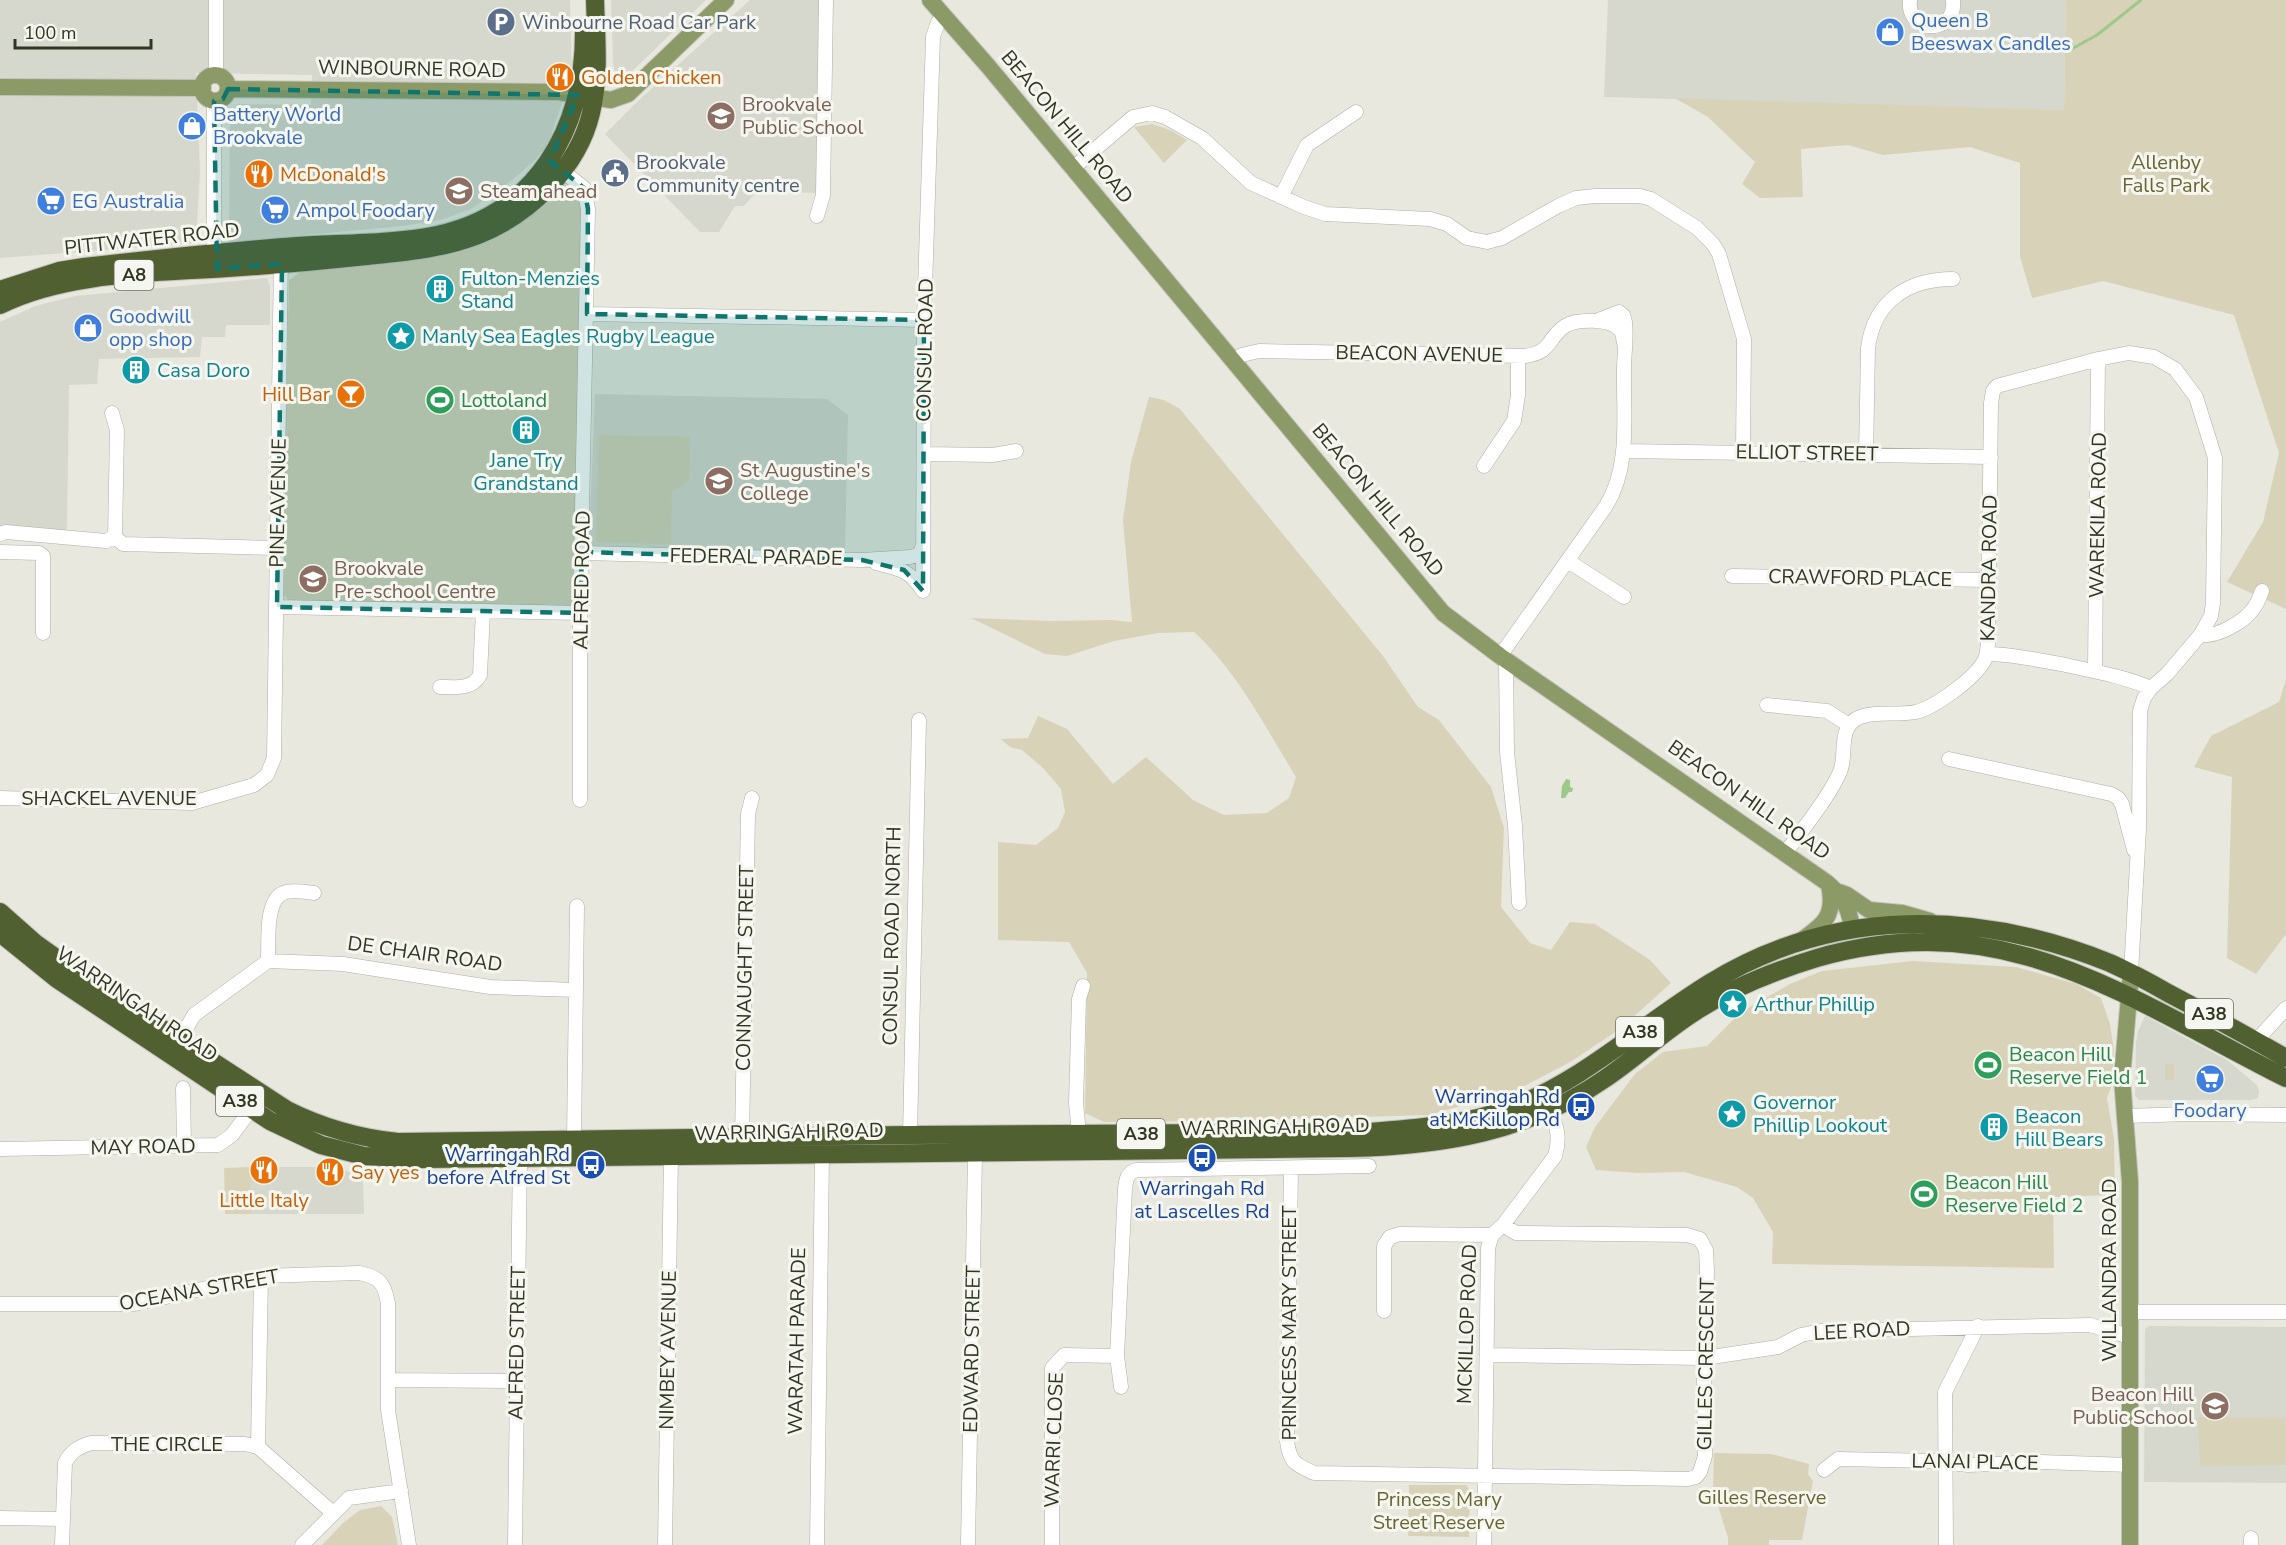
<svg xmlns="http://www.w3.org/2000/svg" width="2286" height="1545" viewBox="0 0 2286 1545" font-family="'Nunito Sans',sans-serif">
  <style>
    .built { fill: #d7d8cd }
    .green { fill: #d8d2b9 }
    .water { fill: #9ec98b }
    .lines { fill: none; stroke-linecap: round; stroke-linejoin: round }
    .stream { stroke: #9ec98b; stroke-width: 3 }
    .minor-casing { stroke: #adafa3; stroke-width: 15 }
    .major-casing { stroke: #c1c3bd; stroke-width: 18 }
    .highway-casing { stroke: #c1c3bd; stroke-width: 20 }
    .minor { stroke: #fff; stroke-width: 14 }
    .major { stroke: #8c9a67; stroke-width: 16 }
    .highway { stroke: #506031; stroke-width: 18 }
    .marked { fill: #0f766e; fill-opacity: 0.2; stroke: #0f766e; stroke-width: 4.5; stroke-dasharray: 12 8; stroke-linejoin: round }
    .labels { text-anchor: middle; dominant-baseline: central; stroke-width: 6; stroke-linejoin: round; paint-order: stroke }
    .shield { fill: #f5f6ef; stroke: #6c7060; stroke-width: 1.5 }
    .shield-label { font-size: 18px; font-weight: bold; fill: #313622 }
    .shop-label { font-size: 20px; fill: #366cbe; stroke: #f5f6ef; text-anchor: start }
    .service-label { font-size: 20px; fill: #4e5e75; stroke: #f5f6ef; text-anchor: start }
    .street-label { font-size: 20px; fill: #313622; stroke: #f5f6ef }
    .food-label { font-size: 20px; fill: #c56008; stroke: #f5f6ef; text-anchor: start }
    .education-label { font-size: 20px; fill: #785e54; stroke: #f5f6ef; text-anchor: start }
    .park-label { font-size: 20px; fill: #696530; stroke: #f5f6ef }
    .culture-label { font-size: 20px; fill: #0d838f; stroke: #f5f6ef; text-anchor: start }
    .leisure-label { font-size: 20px; fill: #27864d; stroke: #f5f6ef; text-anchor: start }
    .transit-label { font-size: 20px; fill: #164399; stroke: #f5f6ef; text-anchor: end }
  </style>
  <rect width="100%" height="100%" fill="#e8e8df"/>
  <!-- built -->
  <path class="built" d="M0,0H570L572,74L548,144L536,159L512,180L471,209L440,220L402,226L229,242L230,115L237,104L311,105L312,75L196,73L200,171L196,243L0,258Z
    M611,0H706L625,78L620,79L615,75L613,63Z
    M750,0H823L816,193L757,191L744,206H735L719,232H700L605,134L640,99Z
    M1608,0H2066L2064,110L1604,97Z
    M267,278L270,286V325H226L225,337H202L200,357L99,359L97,384L69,385L67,531L0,530V322L35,306L75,296Z
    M595,394L827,399L848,415L845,552L589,547Z
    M2145,1016L2227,1060L2257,1085L2259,1091L2258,1098L2251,1100H2139L2135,1096L2136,1043L2138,1031Z
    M251,1167H335L363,1176L364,1214H251Z
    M2149,1326L2286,1327V1483L2144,1482L2145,1329Z"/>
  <!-- green -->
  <path class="green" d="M2066,0H2286V609L2227,582L2263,522L2279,453L2234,315L2103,281L2032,298L2020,256V163L1970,147L1883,155L1848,145L1801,149L1803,197L1760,198L1742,184L1755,162L1708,117L1675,98L2064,110Z
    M1152,124L1170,130L1187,140L1164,163L1134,127Z
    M565,191L572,193L584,203L576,602L571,607L290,602L282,593L289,280L305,269L397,260L456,252L501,235Z
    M1149,397L1164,400L1180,409L1383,656L1418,707L1439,720L1491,787L1504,828L1501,907L1530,943L1551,950L1570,922L1595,924L1650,960L1671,983L1621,1028L1572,1061L1519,1089L1429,1115L1218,1121L1104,1122L1085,1113L1087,973L1069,942L998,940V842L1036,845L1058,828L1065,812L1061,789L1043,768L1022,750L1010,747L1001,739L1028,738L1038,716L1067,729L1113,784L1146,757L1193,800L1224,815L1267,813L1289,798L1296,777C1265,727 1238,672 1194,632L1158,633L1114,641L1067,656L1045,654L971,618L1051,621L1110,620L1132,622L1123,520L1131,462Z
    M599,435L690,437L689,480L672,492L671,544L596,542Z
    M2286,679V934L2256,974L2227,958L2232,777L2194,767L2211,736L2279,702Z
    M1913,961L2016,967L2076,984L2101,998L2110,1024L2114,1050L2112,1085L2107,1098L2114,1139L2115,1195L2053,1197L2054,1268L1772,1264L1773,1232L1753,1198L1737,1187L1684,1172L1637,1173L1596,1170L1586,1147L1595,1127L1635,1074L1663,1052L1707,1046L1741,1012L1790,984L1822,971Z
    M2165,1064H2174V1080H2165Z
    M251,1167V1214H225L224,1168Z
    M2198,1417L2286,1418V1465L2200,1466Z
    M1714,1453L1771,1454L1809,1464L1808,1474L1813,1481L1802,1540H1769V1545H1728V1538L1713,1489Z
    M1409,1485H1466L1470,1490L1469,1537L1408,1536Z
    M381,1506L392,1517L398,1545H322L343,1523L360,1510Z"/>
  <!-- water -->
  <path class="water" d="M1566,779L1570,780V787L1573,788L1572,792H1569L1565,798H1561L1562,786Z"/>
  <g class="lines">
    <!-- stream -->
    <path class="stream" d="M2068,51L2097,35L2141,0"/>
    <!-- minor casing -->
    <g class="minor-casing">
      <path id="minor" d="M1910,0C1906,35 1957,35 1953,0
        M216,76V0
        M214,101V241L216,261
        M556,166L584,188L588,209L580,613V800
        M1072,169L1133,117L1152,113L1165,117L1202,138L1251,183L1304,207L1325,214L1430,219L1447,224L1467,238L1487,242L1502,238L1558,206L1576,198L1595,196H1640L1651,199L1697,228L1713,244L1719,254L1744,339L1743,452
        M1281,197L1307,145L1356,112
        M817,216L823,195L826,0
        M587,314L924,320
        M1233,362L1242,355L1259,351L1525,356C1553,352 1547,338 1565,326C1577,319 1610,318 1620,330C1623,333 1623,338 1624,343
        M112,413L117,430L115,537
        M1623,451L1991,457
        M924,454L993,455L1016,451
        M1866,454L1868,348C1874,301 1908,279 1953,279
        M1484,466L1514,421L1518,395V356
        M0,534L6,532L106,541L115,537
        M115,537L123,544L278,548
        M0,552L39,553L43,556V633
        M582,553L862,560L910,557L918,555L921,551L923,545
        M1568,561L1624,597
        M876,563C899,569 909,569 923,591
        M1732,576L1989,580
        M923,591L924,320L933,37L938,22L945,16
        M277,607L580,613
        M1987,654C2012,654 2036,660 2061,664C2092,671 2122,676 2151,688L2167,674L2201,634C2215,639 2245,621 2253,609C2257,604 2260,597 2262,591
        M1500,656L1606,506C1631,466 1623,414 1624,369C1624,354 1627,337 1625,322L1623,315L1619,312L1596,321
        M1506,660L1507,752L1515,826L1519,903
        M2095,671L2098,359
        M440,687C455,687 472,690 480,675L483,611
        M1767,705L1827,711L1849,725
        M1949,759L2111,794L2118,798L2122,804L2134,850
        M0,798L192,803L254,785L267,775L274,758L281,255
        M1785,853C1800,833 1833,792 1841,769C1846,753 1839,729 1856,719C1873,710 1897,716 1915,712C1933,709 1975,678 1984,661C1987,656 1987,650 1988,644L1991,403L1993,391L1997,386L2098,359L2129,353L2154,357L2175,369L2196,397L2215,458L2213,603L2211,616L2201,634
        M268,961L343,964L490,987L576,990
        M2131,973L2139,828L2140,711L2144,698L2151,688
        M179,1041L194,1015L268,961C269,943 264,897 286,892C294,890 306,892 314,893
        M2256,1041L2286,1008
        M183,1088L184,1146
        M2124,1116L2189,1114L2286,1115
        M1079,1134L1076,1103L1079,999L1083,986
        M910,1135L919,720
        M742,1138L748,814L752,798
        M574,1139L577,906
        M0,1149L218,1145L232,1135L257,1101
        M1291,1168L1287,1441C1290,1463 1295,1464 1314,1473L1688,1479L1696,1477L1700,1472L1705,1456L1704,1383L1707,1271L1706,1250L1700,1239L1687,1235L1516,1233L1503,1225
        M0,1304H134L261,1276L359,1273C380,1277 384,1283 388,1303V1410L409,1545
        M1384,1311V1246L1390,1237L1400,1234L1492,1235
        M2130,1312H2286
        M1487,1355L1705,1358L1778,1347L1801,1335L1821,1331L2090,1325C2105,1330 2117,1330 2130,1339
        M388,1380L517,1381
        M1121,1387L1117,1356L1125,1189C1126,1180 1127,1173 1136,1170L1369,1166
        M258,1447L261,1276
        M1824,1470L1838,1459L1934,1461L1968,1465L2041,1462L2130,1465
        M0,1518L62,1519
        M2251,1538V1545
        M62,1545L65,1463C71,1451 78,1447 91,1443L245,1444L258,1447L333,1513
        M302,1545L349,1498L401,1491
        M515,1545L520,1148
        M665,1545L671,1156
        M817,1545L822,1154
        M968,1545L975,1153
        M1052,1545V1368L1064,1355L1117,1356
        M1484,1545L1488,1248L1492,1235L1503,1225L1555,1156C1560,1139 1558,1126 1549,1111
        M1946,1545L1945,1392L1978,1326"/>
    </g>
    <!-- major casing -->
    <g class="major-casing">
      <path id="major" d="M930,0L988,66L1443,613L1500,656L1826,882C1842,895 1849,907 1852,928
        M202 88a13 13 0 1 1 26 0a13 13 0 1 1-26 0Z
        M0,87L203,88
        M228,89L559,92L611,100L628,94L726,0
        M1839,892L1847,895L1869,910L1902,913L1930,921
        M1799,942C1823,925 1836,917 1829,885
        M2130,1545V1182L2122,1078L2131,973"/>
    </g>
    <!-- highway casing -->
    <g class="highway-casing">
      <path id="highway" d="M0,290L59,271L84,267C155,259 226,251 297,246C343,243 392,244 437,235C537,213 584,129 584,32
        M0,305C66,272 154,273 227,268C274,265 320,261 367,256C405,252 442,249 478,235C529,215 578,168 591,113C600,76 596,37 595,0
        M0,912L35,943L87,980L287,1110C323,1128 358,1138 398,1142L910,1135L1369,1132C1417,1128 1466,1125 1511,1108C1586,1079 1643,1024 1710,983C1834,906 1978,910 2110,963C2130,972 2149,982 2168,993C2208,1014 2247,1036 2286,1058
        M0,933L57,979L270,1121L321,1145L364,1156L422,1159L1349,1148C1441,1146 1529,1132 1606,1078C1637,1057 1664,1031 1696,1011C1733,987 1774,971 1817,958C2005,904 2127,998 2286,1078"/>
    </g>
    <!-- minor -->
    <use href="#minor" class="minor"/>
    <!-- major -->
    <use href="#major" class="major"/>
    <!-- highway -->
    <use href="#highway" class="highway"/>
  </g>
  <!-- marked area -->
  <path class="marked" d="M228,89L578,95L550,161L584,188L588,209L587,314L924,320L923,591L904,570L862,560L582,552L580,613L277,607L282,264L217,269L214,101L223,99Z"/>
  <!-- icons -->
  <defs>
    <g id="parking-disc" transform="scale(1.5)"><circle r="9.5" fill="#5c6f8a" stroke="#f5f6ef"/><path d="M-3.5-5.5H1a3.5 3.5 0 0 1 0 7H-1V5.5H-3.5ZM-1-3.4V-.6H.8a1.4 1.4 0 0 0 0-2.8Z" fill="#fff"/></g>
    <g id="shop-disc" transform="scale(1.5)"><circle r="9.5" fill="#3f7fe0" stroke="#f5f6ef"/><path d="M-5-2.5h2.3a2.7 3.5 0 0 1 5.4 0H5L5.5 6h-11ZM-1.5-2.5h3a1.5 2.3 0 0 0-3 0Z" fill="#fff"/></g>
    <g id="restaurant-disc" transform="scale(1.5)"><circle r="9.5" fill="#e8710a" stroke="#f5f6ef"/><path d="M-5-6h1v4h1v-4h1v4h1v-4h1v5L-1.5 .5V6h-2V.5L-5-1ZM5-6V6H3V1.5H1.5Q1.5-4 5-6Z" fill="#fff"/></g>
    <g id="school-disc" transform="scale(1.5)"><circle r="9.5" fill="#8d6e63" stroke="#f5f6ef"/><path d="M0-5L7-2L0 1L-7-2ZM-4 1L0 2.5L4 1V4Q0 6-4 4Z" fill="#fff"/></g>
    <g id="civic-disc" transform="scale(1.5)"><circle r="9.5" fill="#5c6f8a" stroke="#f5f6ef"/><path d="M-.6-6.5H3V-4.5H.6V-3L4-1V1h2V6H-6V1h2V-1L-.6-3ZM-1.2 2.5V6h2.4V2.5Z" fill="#fff"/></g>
    <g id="supermarket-disc" transform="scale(1.5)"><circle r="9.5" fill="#3f7fe0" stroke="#f5f6ef"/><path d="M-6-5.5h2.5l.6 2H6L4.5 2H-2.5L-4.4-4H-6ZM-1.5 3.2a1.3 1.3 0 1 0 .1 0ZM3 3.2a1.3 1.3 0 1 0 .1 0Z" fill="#fff"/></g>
    <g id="building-disc" transform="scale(1.5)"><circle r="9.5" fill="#0f9aa8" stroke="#f5f6ef"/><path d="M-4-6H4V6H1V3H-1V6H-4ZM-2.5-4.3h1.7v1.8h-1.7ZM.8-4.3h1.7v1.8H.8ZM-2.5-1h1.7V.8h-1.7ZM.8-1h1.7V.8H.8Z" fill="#fff"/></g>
    <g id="sight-disc" transform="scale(1.5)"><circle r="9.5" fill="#0f9aa8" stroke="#f5f6ef"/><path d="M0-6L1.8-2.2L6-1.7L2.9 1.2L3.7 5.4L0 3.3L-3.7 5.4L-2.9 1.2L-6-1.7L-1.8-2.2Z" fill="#fff"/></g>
    <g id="bar-disc" transform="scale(1.5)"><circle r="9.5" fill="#e8710a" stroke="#f5f6ef"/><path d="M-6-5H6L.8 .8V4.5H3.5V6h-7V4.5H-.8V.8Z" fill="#fff"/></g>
    <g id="stadium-disc" transform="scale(1.5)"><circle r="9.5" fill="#2e9e5b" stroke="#f5f6ef"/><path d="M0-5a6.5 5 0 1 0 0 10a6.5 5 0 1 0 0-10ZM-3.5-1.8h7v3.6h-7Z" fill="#fff"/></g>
    <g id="bus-disc" transform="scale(1.5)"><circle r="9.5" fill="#1a4fb4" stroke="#f5f6ef"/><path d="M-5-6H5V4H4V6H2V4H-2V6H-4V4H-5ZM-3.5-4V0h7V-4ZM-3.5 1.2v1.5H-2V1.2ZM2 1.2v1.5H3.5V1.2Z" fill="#fff"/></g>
  </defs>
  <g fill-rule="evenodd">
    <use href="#parking-disc" x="501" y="22"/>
    <use href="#shop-disc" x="1890" y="32"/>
    <use href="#restaurant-disc" x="560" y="77"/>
    <use href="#school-disc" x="721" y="116"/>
    <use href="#shop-disc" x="192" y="126"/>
    <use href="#civic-disc" x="615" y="173"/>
    <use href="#restaurant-disc" x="259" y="174"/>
    <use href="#school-disc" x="459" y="191"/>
    <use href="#supermarket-disc" x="51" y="201"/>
    <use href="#supermarket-disc" x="275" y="210"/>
    <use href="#building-disc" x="440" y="289"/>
    <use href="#shop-disc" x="88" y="328"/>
    <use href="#sight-disc" x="401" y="336"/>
    <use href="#building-disc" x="136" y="370"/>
    <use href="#bar-disc" x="351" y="394"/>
    <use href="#stadium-disc" x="440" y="400"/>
    <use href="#building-disc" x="526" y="430"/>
    <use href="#school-disc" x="719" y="481"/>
    <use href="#school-disc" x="313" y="579"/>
    <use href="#sight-disc" x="1733" y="1004"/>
    <use href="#stadium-disc" x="1988" y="1065"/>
    <use href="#supermarket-disc" x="2210" y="1079"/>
    <use href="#bus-disc" x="1581" y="1107"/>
    <use href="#sight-disc" x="1732" y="1114"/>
    <use href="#building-disc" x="1994" y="1127"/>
    <use href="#bus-disc" x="1202" y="1158"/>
    <use href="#bus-disc" x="591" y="1165"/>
    <use href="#restaurant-disc" x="264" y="1170"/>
    <use href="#restaurant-disc" x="330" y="1172"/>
    <use href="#stadium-disc" x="1924" y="1194"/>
    <use href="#school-disc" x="2215" y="1406"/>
  </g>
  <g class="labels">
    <!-- shield labels -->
    <g class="shield">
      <rect x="114.5" y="260" width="39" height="30" rx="4.5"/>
      <rect x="2185" y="999" width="48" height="30" rx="4.5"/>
      <rect x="1616" y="1017" width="48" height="30" rx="4.5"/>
      <rect x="216" y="1086" width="48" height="30" rx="4.5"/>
      <rect x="1117" y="1119" width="48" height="30" rx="4.5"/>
    </g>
    <g class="shield-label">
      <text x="134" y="275">A8</text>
      <text x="2209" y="1014">A38</text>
      <text x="1640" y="1032">A38</text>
      <text x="240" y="1101">A38</text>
      <text x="1141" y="1134">A38</text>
    </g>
    <!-- shop labels -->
    <g class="shop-label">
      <text x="1911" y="20">Queen B<tspan x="1911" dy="23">Beeswax Candles</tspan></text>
      <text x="213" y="114">Battery World<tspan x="213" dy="23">Brookvale</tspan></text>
      <text x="72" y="201">EG Australia</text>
      <text x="296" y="210">Ampol Foodary</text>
      <text x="109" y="316">Goodwill<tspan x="109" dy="23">opp shop</tspan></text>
      <text x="2210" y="1110" text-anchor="middle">Foodary</text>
    </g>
    <!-- service labels -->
    <g class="service-label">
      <text x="522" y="22">Winbourne Road Car Park</text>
      <text x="636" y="162">Brookvale<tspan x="636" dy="23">Community centre</tspan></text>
    </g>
    <!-- street labels -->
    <g class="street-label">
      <text transform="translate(412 69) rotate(1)">WINBOURNE ROAD</text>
      <text transform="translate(1067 127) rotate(50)">BEACON HILL ROAD</text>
      <text transform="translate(152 239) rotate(-6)">PITTWATER ROAD</text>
      <text transform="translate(925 350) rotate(-89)">CONSUL ROAD</text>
      <text transform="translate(1419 354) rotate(1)">BEACON AVENUE</text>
      <text transform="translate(1807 453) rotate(1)">ELLIOT STREET</text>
      <text transform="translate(1378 500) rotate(50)">BEACON HILL ROAD</text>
      <text transform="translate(278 503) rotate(-89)">PINE AVENUE</text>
      <text transform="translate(2098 515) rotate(-89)">WAREKILA ROAD</text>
      <text transform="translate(756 557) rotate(1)">FEDERAL PARADE</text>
      <text transform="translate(1989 568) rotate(-89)">KANDRA ROAD</text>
      <text transform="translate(1860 578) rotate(1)">CRAWFORD PLACE</text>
      <text transform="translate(582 580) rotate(-89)">ALFRED ROAD</text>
      <text x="109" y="798">SHACKEL AVENUE</text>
      <text transform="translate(1749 800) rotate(35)">BEACON HILL ROAD</text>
      <text transform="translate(892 936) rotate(-89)">CONSUL ROAD NORTH</text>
      <text transform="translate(425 954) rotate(8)">DE CHAIR ROAD</text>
      <text transform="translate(745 968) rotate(-89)">CONNAUGHT STREET</text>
      <text transform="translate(137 1004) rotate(34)">WARRINGAH ROAD</text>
      <text transform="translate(1275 1127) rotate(-1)">WARRINGAH ROAD</text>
      <text transform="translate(789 1132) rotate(-1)">WARRINGAH ROAD</text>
      <text transform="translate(143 1147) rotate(-1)">MAY ROAD</text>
      <text transform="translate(2109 1270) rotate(-90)">WILLANDRA ROAD</text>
      <text transform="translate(199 1290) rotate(-10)">OCEANA STREET</text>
      <text transform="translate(1289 1323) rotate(-90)">PRINCESS MARY STREET</text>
      <text transform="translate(1467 1324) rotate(-88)">MCKILLOP ROAD</text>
      <text transform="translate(1862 1331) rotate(-3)">LEE ROAD</text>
      <text transform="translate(797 1341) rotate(-89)">WARATAH PARADE</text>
      <text transform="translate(517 1343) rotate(-89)">ALFRED STREET</text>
      <text transform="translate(972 1349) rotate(-89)">EDWARD STREET</text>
      <text transform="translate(668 1350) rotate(-89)">NIMBEY AVENUE</text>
      <text transform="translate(1706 1364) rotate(-89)">GILLES CRESCENT</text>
      <text transform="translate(1054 1440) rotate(-88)">WARRI CLOSE</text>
      <text x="167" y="1444">THE CIRCLE</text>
      <text transform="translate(1975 1462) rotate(1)">LANAI PLACE</text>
    </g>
    <!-- food labels -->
    <g class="food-label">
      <text x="581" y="77">Golden Chicken</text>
      <text x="280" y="174">McDonald's</text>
      <text x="330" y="394" text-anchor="end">Hill Bar</text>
      <text x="351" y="1172">Say yes</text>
      <text x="264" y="1200" text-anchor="middle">Little Italy</text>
    </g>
    <!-- education labels -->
    <g class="education-label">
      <text x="742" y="104">Brookvale<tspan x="742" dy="23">Public School</tspan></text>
      <text x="480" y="191">Steam ahead</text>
      <text x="740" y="470">St Augustine's<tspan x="740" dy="23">College</tspan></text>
      <text x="334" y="568">Brookvale<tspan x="334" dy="23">Pre-school Centre</tspan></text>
      <text x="2194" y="1394" text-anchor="end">Beacon Hill<tspan x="2194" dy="23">Public School</tspan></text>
    </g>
    <!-- park labels -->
    <g class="park-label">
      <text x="2166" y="162">Allenby<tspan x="2166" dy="23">Falls Park</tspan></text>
      <text x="1762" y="1497">Gilles Reserve</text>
      <text x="1439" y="1499">Princess Mary<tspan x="1439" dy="23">Street Reserve</tspan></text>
    </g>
    <!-- culture labels -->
    <g class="culture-label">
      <text x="461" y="278">Fulton-Menzies<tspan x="461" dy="23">Stand</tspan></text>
      <text x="422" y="336">Manly Sea Eagles Rugby League</text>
      <text x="157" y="370">Casa Doro</text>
      <text x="526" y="460" text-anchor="middle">Jane Try<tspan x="526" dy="23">Grandstand</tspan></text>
      <text x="1754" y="1004">Arthur Phillip</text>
      <text x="1753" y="1102">Governor<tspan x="1753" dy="23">Phillip Lookout</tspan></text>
      <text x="2015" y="1116">Beacon<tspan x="2015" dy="23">Hill Bears</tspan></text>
    </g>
    <!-- leisure labels -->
    <g class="leisure-label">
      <text x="461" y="400">Lottoland</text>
      <text x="2009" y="1054">Beacon Hill<tspan x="2009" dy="23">Reserve Field 1</tspan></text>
      <text x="1945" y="1182">Beacon Hill<tspan x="1945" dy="23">Reserve Field 2</tspan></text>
    </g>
    <!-- transit labels -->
    <g class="transit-label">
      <text x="1560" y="1096">Warringah Rd<tspan x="1560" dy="23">at McKillop Rd</tspan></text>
      <text x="570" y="1154">Warringah Rd<tspan x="570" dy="23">before Alfred St</tspan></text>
      <text x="1202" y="1188" text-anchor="middle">Warringah Rd<tspan x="1202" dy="23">at Lascelles Rd</tspan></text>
    </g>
  </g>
  <!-- scale -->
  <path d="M15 39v9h136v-9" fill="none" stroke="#313622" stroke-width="3"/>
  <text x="24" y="39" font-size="18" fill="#313622" stroke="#f5f6ef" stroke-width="4.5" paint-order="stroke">100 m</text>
</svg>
